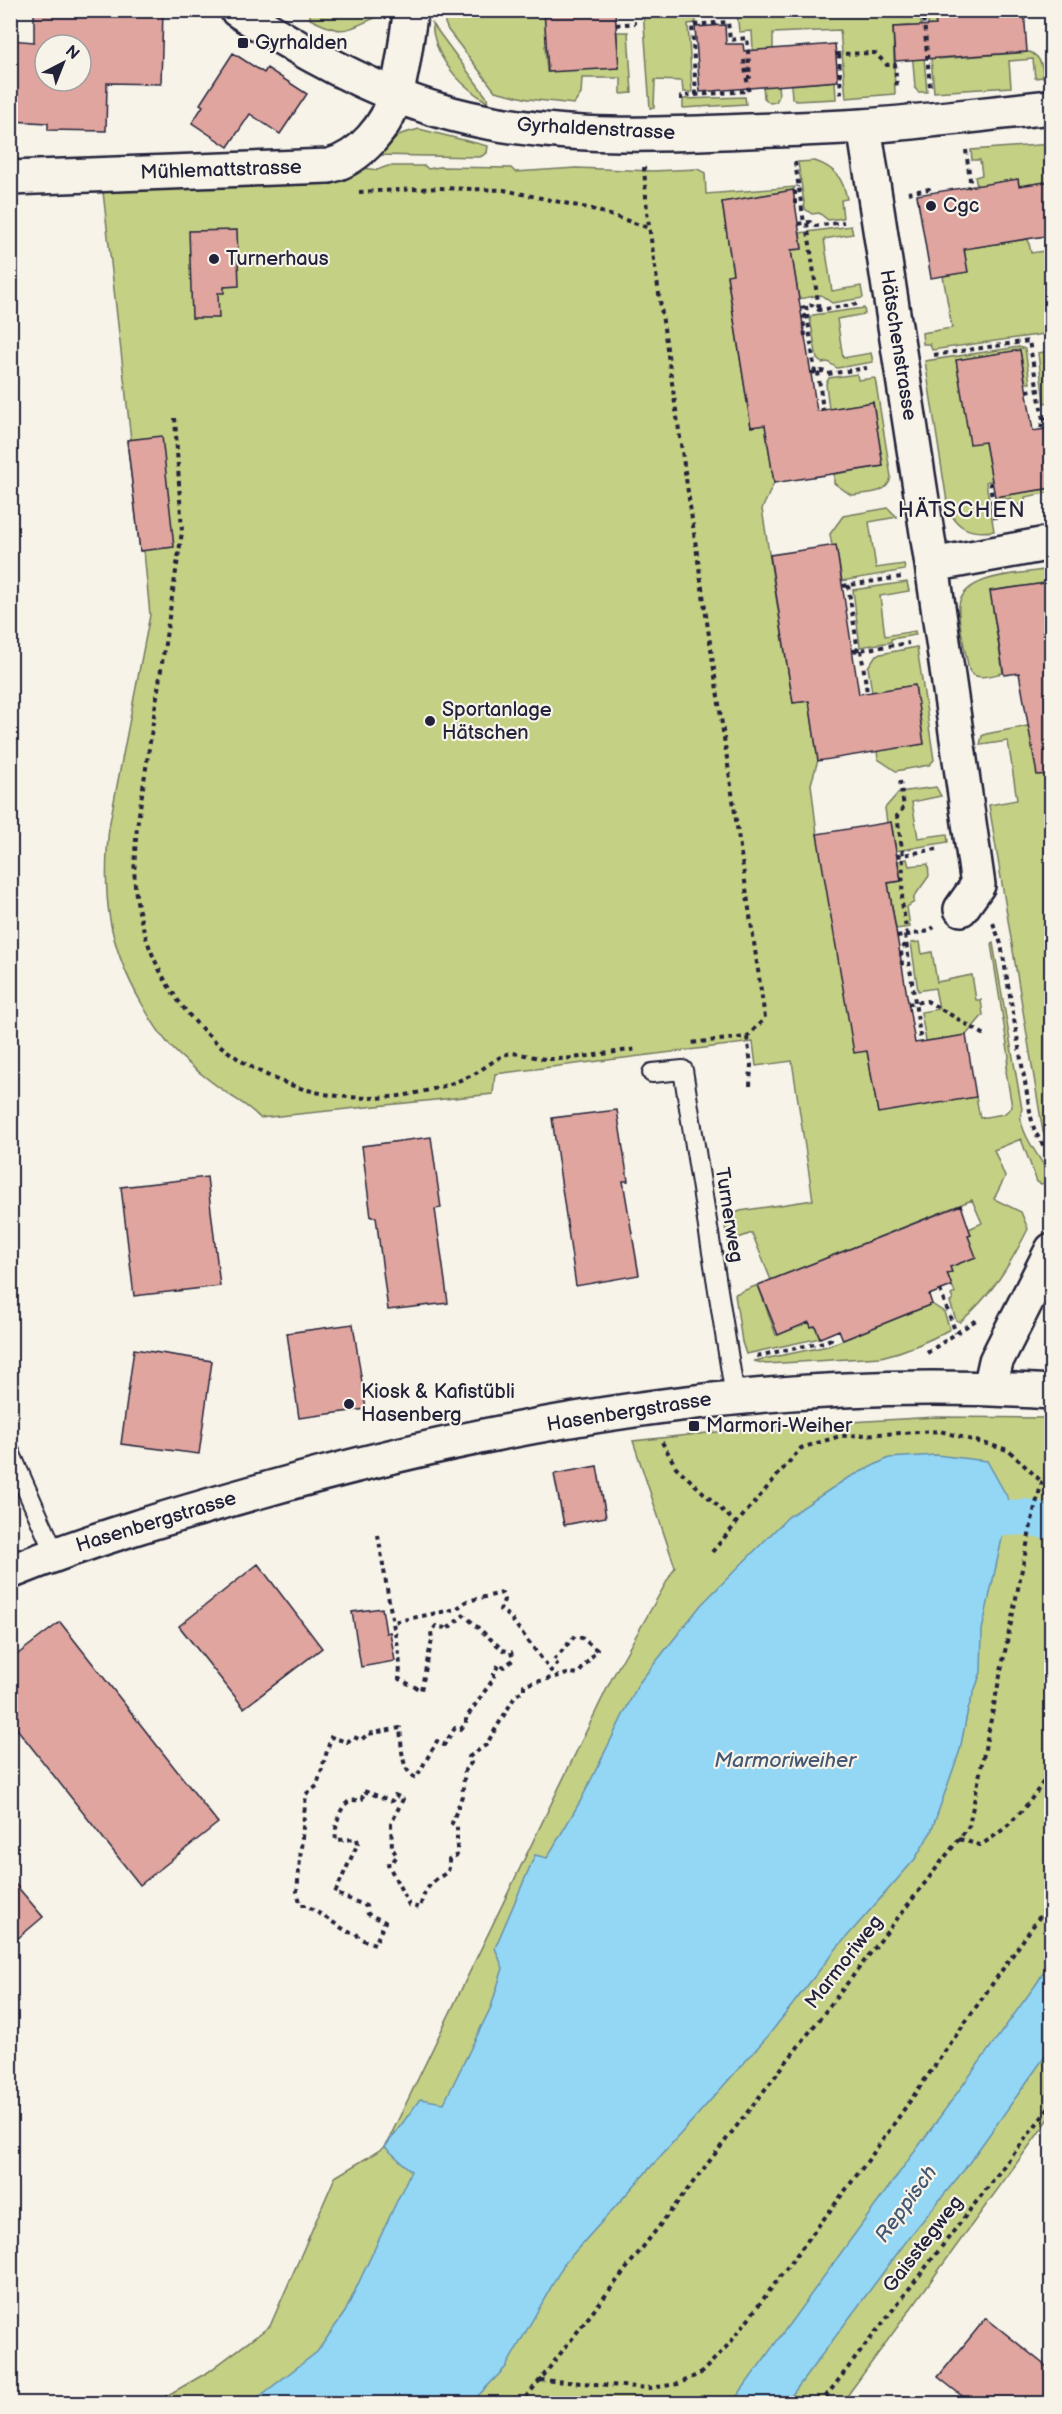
<svg xmlns="http://www.w3.org/2000/svg" width="1062" height="2414" viewBox="0 0 1062 2414" font-family="'Balsamiq Sans',sans-serif">
  <style>
    .green { fill: #c4d084; stroke: #737960; stroke-width: 1.5 }
    .water { fill: #93d7f5; stroke: #668fab; stroke-width: 1.5 }
    .lines { fill: none; stroke-linecap: round; stroke-linejoin: round }
    .canal { stroke: #93d7f5; stroke-width: 36 }
    .building { fill: #dfa59e; stroke: #22223b; stroke-width: 1.5; fill-rule: evenodd }
    .lane-casing { stroke: #22223b; stroke-width: 22 }
    .street-casing { stroke: #22223b; stroke-width: 38 }
    .secondary-casing { stroke: #22223b; stroke-width: 38 }
    .path { stroke: #22223b; stroke-width: 4; stroke-dasharray: 4.5 4.5; stroke-linecap: butt }
    .lane { stroke: #f7f3e8; stroke-width: 18 }
    .street { stroke: #f7f3e8; stroke-width: 33 }
    .secondary { stroke: #f7f3e8; stroke-width: 33 }
    .poi-dot { fill: #22223b; stroke: #f7f3e8; stroke-width: 2 }
    .labels { text-anchor: middle; dominant-baseline: central; stroke-width: 4.5; stroke-linejoin: round; paint-order: stroke }
    .poi-label { font-size: 20px; fill: #22223b; stroke: #f7f3e8; text-anchor: start }
    .street-label { font-size: 20px; fill: #22223b; stroke: #f7f3e8 }
    .water-label { font-size: 21px; font-style: italic; fill: #445873; stroke: #f7f3e8 }
    .quarter-label { font-size: 22px; letter-spacing: 1.5px; fill: #22223b; stroke: #f7f3e8 }
  </style>
  <rect width="100%" height="100%" fill="#f7f3e8"/>
  <filter id="ink" filterUnits="userSpaceOnUse"><feTurbulence type="fractalNoise" baseFrequency=".0167" numOctaves="2"/><feDisplacementMap in="SourceGraphic" scale="12" xChannelSelector="R" yChannelSelector="G"/><feConvolveMatrix kernelMatrix="1 2 1 2 8 2 1 2 1" color-interpolation-filters="sRGB"/></filter>
  <g filter="url(#ink)">
    <!-- green -->
    <path class="green" d="M310,11V10L380,11L377,17C344,31 344,36 310,19Z
      M445,11H544L552,46H545L547,72L558,71V68H619L617,32H628L632,93L621,94V78H582L581,94L574,104L528,99L495,91L448,30L445,23Z
      M643,11H695L696,23L688,24L692,92H683L682,81L655,80L654,108H650Z
      M737,11H920L927,92H918L915,87L910,26L893,27L895,94L846,98L840,30L773,33V51H775L779,96L776,102L770,103L764,98L762,69H754L752,31L739,32Z
      M927,11H934L939,59L1030,52C1040,57 1043,65 1043,77L1035,78L1033,59L1009,61L1011,87L934,92Z
      M432,23L488,99L487,102C459,84 434,58 432,23Z
      M835,81L836,99L796,101L792,98L791,85Z
      M745,97L746,104L683,108V99Z
      M419,129L488,146L487,153L480,157L377,155L401,134Z
      M1051,144V181L1019,186L1018,179L977,186L975,177L982,175L980,160H972L971,150Z
      M815,161C835,168 843,178 847,199L841,200L843,218L828,220L819,213L812,214L805,209L798,162Z
      M388,166H425L428,169L439,167L511,168L515,172L576,168L652,171L698,169L705,173L706,194L795,187L793,190L722,202L733,274L727,276L751,427L765,425L774,483L762,509L793,703L809,701L818,760L811,784L817,834L867,1051L878,1112L976,1097L980,1118L1004,1114L1012,1107L1006,1071L1009,1057L991,944L993,943L1022,1109C1014,1126 1042,1161 1051,1176L1050,1182L1041,1184L1037,1182L1021,1139L994,1150L1005,1177L994,1199L1021,1212L1028,1229C1010,1265 991,1296 960,1322L956,1320L950,1302L953,1300L951,1295L955,1293L947,1273L951,1272L950,1267L968,1236L971,1235L969,1229L982,1223L972,1200L771,1280L752,1233L728,1242L725,1226L734,1214L740,1211L813,1200L792,1061L756,1066L753,1042L495,1074L493,1094L260,1118C251,1108 242,1103 231,1096C211,1082 191,1067 174,1050C161,1037 151,1020 142,1004C107,943 102,896 109,827L150,615L144,551H140L127,441L131,440L103,192L336,181L350,177L364,168L377,170Z
      M851,226L853,234L824,239L832,291L861,286L863,298L832,303L821,295L799,299L791,250L802,248L800,233Z
      M1028,239L1031,253L1051,250V315L1048,316L1051,333L932,350L930,344H923L922,333L952,328L943,276L967,272L964,249Z
      M864,308L865,314L837,319L843,358L871,353L873,362L837,368L828,362L822,363L817,359L810,318L813,315Z
      M1019,347L1025,349L1030,383H1026L1020,350L956,360L985,442L992,480L986,482L994,531C972,534 957,530 948,508L925,361Z
      M1051,351V402L1044,403L1038,353Z
      M857,374L858,380L875,378L891,477C888,495 866,493 851,495L834,483V474L883,466L873,402L829,409L826,384L829,378Z
      M1051,488V492L1025,497V504L1013,506L1011,498L995,501V497Z
      M888,508L897,517L869,522L876,568L904,564L905,570L842,581L836,546H832L830,534L843,516Z
      M1044,570L1051,576V582L990,591L1003,673C991,675 976,682 969,670C966,654 957,619 959,605C964,574 1020,574 1044,570Z
      M907,582L909,591L880,596L885,636L915,631L916,635L891,639V642L860,647L853,590Z
      M917,647L934,760L929,765L896,771L878,759L877,751L924,744L915,685L872,692L868,667L876,655Z
      M1028,726L1029,731L1051,727V1146L1043,1132L989,805L1017,800L1008,741L980,745L982,736L986,734Z
      M936,787L941,796L912,802L918,838L947,834L948,842L896,851L891,822L887,823L885,808L899,792Z
      M907,859L909,866L928,864L929,876L914,897V902L907,907L910,927L896,929L888,883L901,881L898,861Z
      M920,942L922,954L932,952L937,982L972,975L976,1000H981L983,1015L966,1035L926,1041L921,1012L939,1009L935,988L918,991L911,943Z
      M758,1285L776,1335L809,1322L815,1326L820,1338L746,1354L742,1342L735,1294Z
      M932,1304L944,1312L950,1329C928,1342 906,1351 881,1357L766,1364L754,1361L828,1346Z
      M936,1417L1051,1418V2116L842,2403H154L208,2372L270,2326L335,2177L385,2147L612,1678L675,1567L633,1441L764,1427Z"/>
    <!-- water -->
    <path class="water" d="M936,1455L987,1461L1010,1502L982,1630L981,1672L968,1709L960,1750L931,1832L915,1859L836,1949L768,2036L564,2264L506,2367L471,2403H251L317,2352L345,2312L411,2171L385,2147L420,2099L444,2103L491,2007L503,1968L495,1948L535,1855L547,1858L581,1800L639,1683L701,1605L788,1517L846,1479L889,1458Z
      M1051,1960V2048L964,2170L911,2235L786,2403H732L1037,1983Z"/>
    <g class="lines">
      <!-- canal -->
      <path class="canal" d="M1008,1518L1025,1517L1052,1522"/>
    </g>
    <!-- building -->
    <path class="building" d="M34,10H163L161,84L107,83L106,131L48,130V123L10,121V40L34,42ZM45,45H81V81H45Z
      M544,10H615L619,68L548,72Z
      M934,10H1024L1027,52L895,61L893,27L936,25Z
      M725,25L726,44H743L744,51L835,44L838,81L700,92L695,27Z
      M233,53L264,73L267,68L307,94L280,134L250,114L228,147L192,123L203,106L200,104Z
      M1018,179L1019,186L1052,181V235L964,249L968,272L931,278L917,195Z
      M793,190L802,249L791,250L817,411L873,402L883,466L774,483L765,425L751,427L727,275L733,274L722,202Z
      M237,230L239,286L224,287V293H218L219,318H192L189,231Z
      M1020,350L1033,431L1052,428V488L995,497L985,442L970,444L956,360Z
      M162,436L174,547L140,551L127,440Z
      M836,545L859,694L915,685L924,744L818,761L809,701L793,703L770,555Z
      M1052,582V774L1037,775L1019,673L1004,675L990,591Z
      M891,822L901,881L888,883L915,1043L966,1035L976,1097L878,1113L867,1051L854,1053L817,834Z
      M617,1110L628,1181H623L639,1275L576,1286L552,1118Z
      M431,1137L441,1208L435,1209L448,1303L388,1310L376,1217H371L362,1146Z
      M207,1177L220,1286L134,1296L121,1187Z
      M961,1205L971,1235L968,1236L976,1257L950,1267L952,1272L947,1273L952,1286L929,1295L932,1304L843,1340L839,1330L820,1338L815,1326L811,1327L809,1322L778,1335L758,1285Z
      M353,1324L366,1409L299,1418L287,1333Z
      M134,1349L212,1361L199,1454L121,1444Z
      M597,1466L606,1517L564,1525L554,1474Z
      M258,1564L322,1648L244,1708L179,1626Z
      M382,1608L386,1633L390,1632L395,1661L361,1667L352,1612Z
      M60,1622L218,1823L140,1885L10,1720V1660Z
      M10,1878L43,1917L10,1945Z
      M986,2318L1052,2371V2403H971L938,2377Z"/>
    <g class="lines">
      <!-- lane casing -->
      <g class="lane-casing">
        <path id="lane" d="M652,1073L683,1070L735,1397
          M10,1452L55,1554"/>
      </g>
      <!-- street casing -->
      <g class="street-casing">
        <path id="street" d="M237,10C300,51 379,95 452,114C540,137 633,136 722,132C769,130 816,129 862,126C925,122 989,113 1052,107
          M864,126L932,565L978,885L961,909
          M10,178L329,166C361,158 388,125 396,94C404,67 406,38 411,10
          M932,565L1052,543
          M990,1388L996,1361L1052,1250"/>
      </g>
      <!-- secondary casing -->
      <g class="secondary-casing">
        <path id="secondary" d="M10,1572C92,1539 175,1515 260,1491C516,1418 784,1374 1052,1392"/>
      </g>
      <!-- path -->
      <path class="path" d="M923,10L930,87
        M1039,10L1049,16L1052,14
        M616,25L636,23
        M836,54L875,53L887,65L895,64L897,89
        M839,54L841,95
        M744,60L749,94
        M696,95L692,25L728,22L730,40L747,38L750,77H747
        M681,100V96L748,91
        M966,150L970,180L968,188
        M795,162L804,223
        M644,167L647,212L765,1018L747,1037L690,1043
        M359,192L439,188L504,190L592,209L649,228
        M908,193L929,189L930,193
        M795,204V191L798,186
        M807,223L819,310
        M798,224L810,222L815,226L844,222
        M806,306L815,373
        M801,308L812,305L819,310L857,304
        M805,336L803,318L807,314
        M934,355L1029,341L1043,419L1041,429
        M818,372L823,410
        M811,373L823,371L828,374L867,368
        M1027,391L1037,389
        M175,418L182,532L137,827C135,850 133,873 136,895C155,1025 270,1112 399,1096C426,1092 452,1085 476,1073C484,1068 500,1056 507,1054C517,1051 537,1059 548,1059C574,1060 610,1052 638,1049
        M1043,419L1052,418
        M992,483L990,484L995,519
        M848,585L858,651
        M843,586L901,577
        M861,650L867,692
        M853,651L909,643
        M900,781L904,807L897,816L903,855L902,902L907,935
        M897,856L937,849
        M993,923L1001,944L1031,1117L1035,1132L1052,1159
        M905,935L921,1042
        M897,937L929,931L934,927
        M902,965L901,949L905,944
        M908,1004L927,1001L985,1035
        M747,1037L751,1064L750,1086
        M940,1290L956,1333
        M927,1353L976,1320
        M757,1356L824,1342L831,1339L829,1334
        M662,1442L676,1467L736,1523
        M378,1535C383,1563 387,1590 392,1618C396,1639 402,1658 399,1679L421,1690L432,1640L431,1632L436,1626L445,1628L446,1630L464,1615L503,1650L511,1652L513,1660L504,1667L499,1664L494,1673V1678L466,1718V1723L461,1729L455,1728L444,1745L437,1741L416,1778C400,1770 402,1745 400,1728L368,1734L361,1740L354,1737L347,1742L331,1737L317,1786L306,1794L297,1892L301,1905H306L348,1932L356,1933L360,1939L375,1944L385,1922L368,1914L366,1906L335,1893L358,1843L357,1839L336,1840C334,1829 339,1804 352,1800C356,1800 359,1801 362,1799L364,1791L392,1801L395,1795L403,1799L391,1824L392,1848L397,1856L391,1864H388L409,1905L420,1908C422,1898 426,1888 434,1881C445,1871 450,1878 449,1859L457,1855V1826L452,1823L462,1796L465,1770L471,1763L469,1757L486,1745L516,1695L524,1690V1685L571,1673L578,1674L597,1650L582,1638L575,1636L553,1661L557,1664L551,1671L509,1616L500,1610L504,1600L502,1593L467,1601L456,1609L393,1622
        M712,1552L801,1448L840,1436L940,1431L1008,1450L1042,1482
        M1052,1604V1608
        M959,1839L980,1845C1013,1827 1033,1799 1052,1768
        M540,2380L650,2388L678,2384L701,2373L730,2343L872,2155L1052,1899
        M520,2404L540,2380L969,1826L1034,1511L1042,1482L1052,1474
        M820,2404L1052,2104"/>
      <!-- lane -->
      <use href="#lane" class="lane"/>
      <!-- street -->
      <use href="#street" class="street"/>
      <!-- secondary -->
      <use href="#secondary" class="secondary"/>
    </g>
  </g>
  <!-- markers -->
  <g class="poi-dot">
    <rect x="237" y="37" width="12" height="12" rx="3"/>
    <circle cx="931" cy="206" r="6"/>
    <circle cx="214" cy="259" r="6"/>
    <circle cx="430" cy="721" r="6"/>
    <circle cx="349" cy="1404" r="6"/>
    <rect x="688" y="1420" width="12" height="12" rx="3"/>
  </g>
  <g class="labels">
    <!-- poi labels -->
    <g class="poi-label">
      <text x="255" y="43">Gyrhalden</text>
      <text x="943" y="206">Cgc</text>
      <text x="226" y="259">Turnerhaus</text>
      <text x="442" y="710">Sportanlage<tspan x="442" dy="23">Hätschen</tspan></text>
      <text x="361" y="1392">Kiosk &amp; Kafistübli<tspan x="361" dy="23">Hasenberg</tspan></text>
      <text x="706" y="1426">Marmori-Weiher</text>
    </g>
    <!-- street labels -->
    <g class="street-label">
      <text transform="translate(596 129) rotate(3)">Gyrhaldenstrasse</text>
      <text transform="translate(221 170) rotate(-2)">Mühlemattstrasse</text>
      <text transform="translate(898 345) rotate(81)">Hätschenstrasse</text>
      <text transform="translate(729 1215) rotate(81)">Turnerweg</text>
      <text transform="translate(629 1412) rotate(-9)">Hasenbergstrasse</text>
      <text transform="translate(156 1522) rotate(-17)">Hasenbergstrasse</text>
      <text transform="translate(844 1962) rotate(-52)">Marmoriweg</text>
      <text transform="translate(923 2244) rotate(-52)">Gaisstegweg</text>
    </g>
    <!-- water labels -->
    <g class="water-label">
      <text x="785" y="1760">Marmoriweiher</text>
      <text transform="translate(906 2204) rotate(-54)">Reppisch</text>
    </g>
    <!-- quarter labels -->
    <g class="quarter-label">
      <text x="962" y="510">HÄTSCHEN</text>
    </g>
  </g>
  <!-- margin -->
  <rect width="1062" height="2414" fill="none" stroke="#f7f3e8" stroke-width="36"/>
  <rect x="18" y="18" width="1026" height="2378" fill="none" stroke="#22223b" stroke-width="2" filter="url(#ink)"/>
  <!-- north arrow -->
  <g transform="translate(63 63) rotate(42)"><circle r="28" fill="#f7f3e8" stroke="#a29fa3" stroke-width="1.5"/>
  <path d="M0-4.5L10 22L0 15L-10 22Z" fill="#22223b"/>
  <text y="-9" font-size="16" font-weight="bold" text-anchor="middle" fill="#22223b">N</text>
  </g>
</svg>
